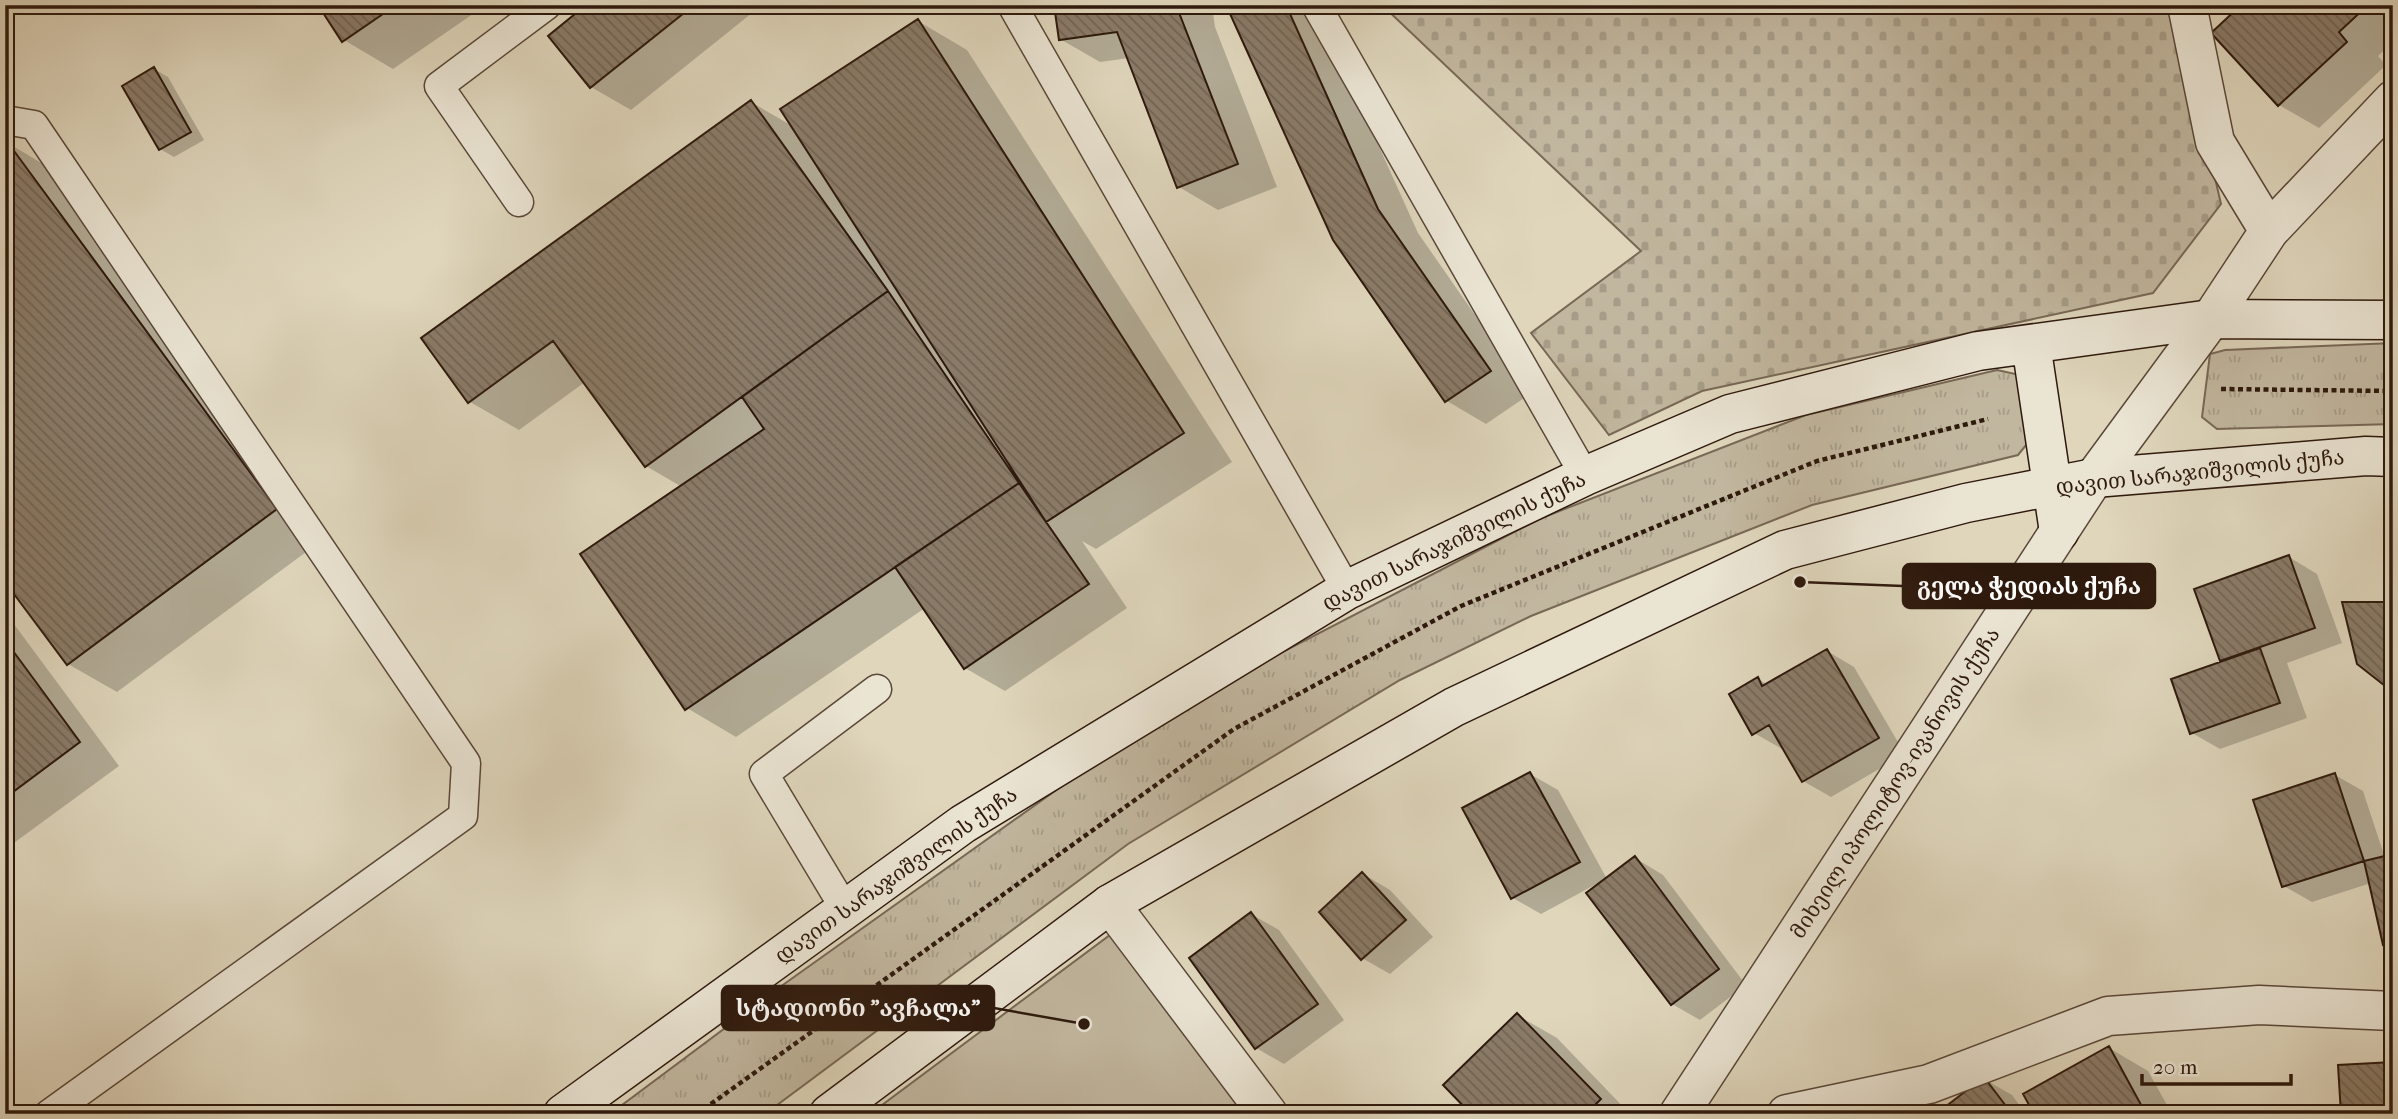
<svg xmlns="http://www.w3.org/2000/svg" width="2398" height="1119" viewBox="0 0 2398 1119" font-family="'IM FELL French Canon','Noto Serif Georgian',serif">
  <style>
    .grass { fill: url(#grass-tufts); stroke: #786856; stroke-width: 2 }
    .cemetery { fill: url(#cemetery-stones); stroke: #786856; stroke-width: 2 }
    .pitch { fill: #c1b69e; stroke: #786856; stroke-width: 2 }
    .shadow { fill: #0003 }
    .building { fill: url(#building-back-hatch); stroke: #2e190d; stroke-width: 2 }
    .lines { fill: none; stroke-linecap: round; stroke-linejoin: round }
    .service-casing { stroke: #5a4839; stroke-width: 31 }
    .minor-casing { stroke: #5a4839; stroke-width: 41 }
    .tertiary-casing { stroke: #5a4839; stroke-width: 41 }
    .secondary-casing { stroke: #2e190d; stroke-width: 41 }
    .path { stroke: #2e190d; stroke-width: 4.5; stroke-dasharray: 5 3.5; stroke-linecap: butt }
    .service { stroke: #eae4d3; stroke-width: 28 }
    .minor { stroke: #eae4d3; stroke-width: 38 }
    .tertiary { stroke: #eae4d3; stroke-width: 38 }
    .secondary { stroke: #eae4d3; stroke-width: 38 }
    .labels { text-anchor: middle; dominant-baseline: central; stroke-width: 6; stroke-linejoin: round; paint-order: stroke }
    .street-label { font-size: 21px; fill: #2e190d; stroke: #eae4d3 }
    .leader { fill: none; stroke: #2e190d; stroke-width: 2.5 }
    .callout-dot { fill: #2e190d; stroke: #eae4d3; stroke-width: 2.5 }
    .callout { fill: #2e190d; stroke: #2e190d; stroke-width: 2.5 }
    .callout-label { font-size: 23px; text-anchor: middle; font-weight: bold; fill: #fff }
  </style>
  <defs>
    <pattern id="grass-tufts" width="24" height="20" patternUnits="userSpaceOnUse" patternTransform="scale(1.75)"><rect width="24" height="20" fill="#c1b69e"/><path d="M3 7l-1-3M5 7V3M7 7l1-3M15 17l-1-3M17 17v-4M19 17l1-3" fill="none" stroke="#a69c87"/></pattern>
    <pattern id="cemetery-stones" width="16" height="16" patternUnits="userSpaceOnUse" patternTransform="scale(1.75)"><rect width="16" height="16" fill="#c1b69e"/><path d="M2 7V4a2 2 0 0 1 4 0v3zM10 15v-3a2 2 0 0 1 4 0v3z" fill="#a69c87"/></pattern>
    <pattern id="building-back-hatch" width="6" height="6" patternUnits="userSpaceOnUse" patternTransform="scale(1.75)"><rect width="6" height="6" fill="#8a7b68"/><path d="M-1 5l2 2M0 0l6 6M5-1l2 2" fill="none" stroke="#716454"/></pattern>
  </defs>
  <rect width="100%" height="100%" fill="#dfd6bc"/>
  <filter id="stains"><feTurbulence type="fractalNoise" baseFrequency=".00286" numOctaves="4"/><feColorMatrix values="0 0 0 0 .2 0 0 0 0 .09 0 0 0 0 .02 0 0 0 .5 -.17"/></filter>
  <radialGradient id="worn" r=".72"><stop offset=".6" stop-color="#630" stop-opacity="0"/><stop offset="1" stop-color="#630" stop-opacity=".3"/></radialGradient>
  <!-- grass -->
  <path class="grass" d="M2393,343V424L2217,429L2202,417L2210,354L2225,350Z
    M1997,370L2020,375L2031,439L2018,455L1812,505L1531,616L1400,680L1128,844L765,1114H610L780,987L1069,781L1254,667L1539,519L1806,415Z"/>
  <!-- cemetery -->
  <path class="cemetery" d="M1382,5H2175L2221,204L2153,293L1702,391L1609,435L1531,333L1641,251Z"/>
  <!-- pitch -->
  <path class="pitch" d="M1110,935L1246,1114H870Z"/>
  <!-- shadow -->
  <path class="shadow" d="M320,5H486L393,69L344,40Z
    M589,5H762L631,110L591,87Z
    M1055,5H1212L1215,27L1277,187L1218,210L1179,187L1129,58L1100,62L1060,39Z
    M1228,5H1315L1418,233L1530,394L1486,424L1447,401L1334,240Z
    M2244,5H2393V42L2378,56L2386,65L2319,128L2279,105Z
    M918,21L967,50L1232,462L1096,549L1082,541L1127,608L1005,691L965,668L925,608L736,737L687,708L682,487L646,466L585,382L519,430L470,402L751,102L794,127Z
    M154,69L168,77L204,140L174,157L160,149Z
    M6,142L55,171L325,538L117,692L68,664L5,579Z
    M2289,557L2317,574L2342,643L2287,663L2307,718L2220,749L2192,733L2222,662L2196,590Z
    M5,612L119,766L7,848L5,847Z
    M1827,651L1854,667L1905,754L1831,797L1803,781L1784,748L1782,749L1754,733L1758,679L1768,685Z
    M1530,774L1558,790L1607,879L1635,858L1663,875L1746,985L1700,1020L1672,1004L1600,882L1541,914L1513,898Z
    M2335,775L2363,791L2385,858L2393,856V948L2385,944L2371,883L2312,902L2284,886Z
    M1363,874L1390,890L1433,937L1390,974L1362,958Z
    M1251,914L1279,930L1344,1020L1284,1064L1256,1048Z
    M1517,1015L1557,1038L1630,1114H1474Z
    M2109,1048L2148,1071L2172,1114H2036Z
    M1984,1079L2012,1095L2026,1114H1939Z
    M1899,1106L1912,1114H1887Z
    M2268,1107L2281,1114H2259Z"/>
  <!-- building -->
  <path class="building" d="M318,5H396L342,42Z
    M586,5H694L590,88L548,36Z
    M1054,5H1176L1238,164L1177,188L1117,32L1059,40Z
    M1226,5H1286L1378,209L1491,371L1445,402L1333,240Z
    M2241,5H2368L2339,32L2347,42L2278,106L2211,33Z
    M918,19L1184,433L1046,522L780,109Z
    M154,67L191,132L159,150L122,86Z
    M751,100L888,291L645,467L553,341L468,403L421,338Z
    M6,140L277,509L67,665L5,582Z
    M888,291L1019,483L685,710L580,554L764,429L742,397Z
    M1019,483L1089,584L964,669L895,567Z
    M2289,555L2315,628L2220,661L2194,589Z
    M2342,602H2393V689H2389L2357,664Z
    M5,640L80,742L5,798Z
    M2260,648L2280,703L2190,734L2171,679Z
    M1827,649L1879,738L1802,782L1769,725L1752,735L1729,694L1758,677L1762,686Z
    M1530,772L1580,862L1511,899L1462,808Z
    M2335,773L2364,861L2282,887L2253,800Z
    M2393,854V943L2383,945L2364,861Z
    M1635,856L1719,969L1671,1005L1586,893Z
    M1362,872L1406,920L1361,960L1319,912Z
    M1251,912L1318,1004L1255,1049L1189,958Z
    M1517,1013L1601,1099L1586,1114H1471L1443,1085Z
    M2109,1046L2146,1114H2034L2023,1094Z
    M2393,1062V1114H2341L2338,1065Z
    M1984,1077L2012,1114H1936Z"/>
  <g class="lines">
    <!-- service casing -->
    <g class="service-casing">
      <path id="service" d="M1012,5L1347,590
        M1316,5L1585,476
        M5,120L34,125L466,763L463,816L49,1114
        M519,202L439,86L547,5
        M845,909L764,774L877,689"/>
    </g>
    <!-- minor casing -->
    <g class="minor-casing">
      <path id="minor" d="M2187,5L2215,142L2269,231
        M2211,319L2269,231L2393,100
        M1110,904L1268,1114
        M1787,1114L1929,1084L2108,1016L2259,1005L2393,1011"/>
    </g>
    <!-- tertiary casing -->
    <g class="tertiary-casing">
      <path id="tertiary" d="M1679,1114L2094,478L2211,319"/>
    </g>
    <!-- secondary casing -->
    <g class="secondary-casing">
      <path id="secondary" d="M2031,344L2059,532
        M563,1114L963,824L1347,590L1585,476L1730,414L1978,351L2211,319L2393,320
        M829,1114L1110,904L1454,707L1785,550L1966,503L2094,478L2366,456L2393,457"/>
    </g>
    <!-- path -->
    <path class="path" d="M2221,389L2393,391
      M697,1114L1234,729L1461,606L1817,461L1988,419"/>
    <!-- service -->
    <use href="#service" class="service"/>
    <!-- minor -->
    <use href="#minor" class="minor"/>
    <!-- tertiary -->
    <use href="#tertiary" class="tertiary"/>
    <!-- secondary -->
    <use href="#secondary" class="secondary"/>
  </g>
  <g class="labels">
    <!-- street labels -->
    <g class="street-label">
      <text transform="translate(2200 472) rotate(-6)">დავით სარაჯიშვილის ქუჩა</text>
      <text transform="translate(1454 541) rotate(-26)">დავით სარაჯიშვილის ქუჩა</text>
      <text transform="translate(1895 783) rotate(-57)">მიხეილ იპოლიტოვ-ივანოვის ქუჩა</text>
      <text transform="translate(896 875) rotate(-35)">დავით სარაჯიშვილის ქუჩა</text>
    </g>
  </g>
  <!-- callouts -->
  <path class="leader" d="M1800 582L1903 586M1084 1024L994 1008"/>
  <g class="callout-dot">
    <circle cx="1800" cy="582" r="7"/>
    <circle cx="1084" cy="1024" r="7"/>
  </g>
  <g class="callout">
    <rect x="1903" y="564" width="252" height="44" rx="7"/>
    <rect x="722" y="986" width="272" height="44" rx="7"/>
  </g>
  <g class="callout-label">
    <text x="2029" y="594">გელა ჭედიას ქუჩა</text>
    <text x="858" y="1016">სტადიონი "ავჩალა"</text>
  </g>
  <!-- margin -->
  <rect width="2398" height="1119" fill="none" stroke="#dfd6bc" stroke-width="28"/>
  <rect x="7" y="7" width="2384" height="1105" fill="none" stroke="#2e190d" stroke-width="3.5"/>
  <rect x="14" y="14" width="2370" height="1091" fill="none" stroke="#2e190d" stroke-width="2"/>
  <!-- scale -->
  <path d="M2142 1074v10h149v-10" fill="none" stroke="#2e190d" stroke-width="3.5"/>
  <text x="2153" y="1074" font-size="21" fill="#2e190d" stroke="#eae4d3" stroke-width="5" paint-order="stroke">20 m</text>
  <rect width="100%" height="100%" filter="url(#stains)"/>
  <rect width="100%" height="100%" fill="url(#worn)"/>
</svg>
